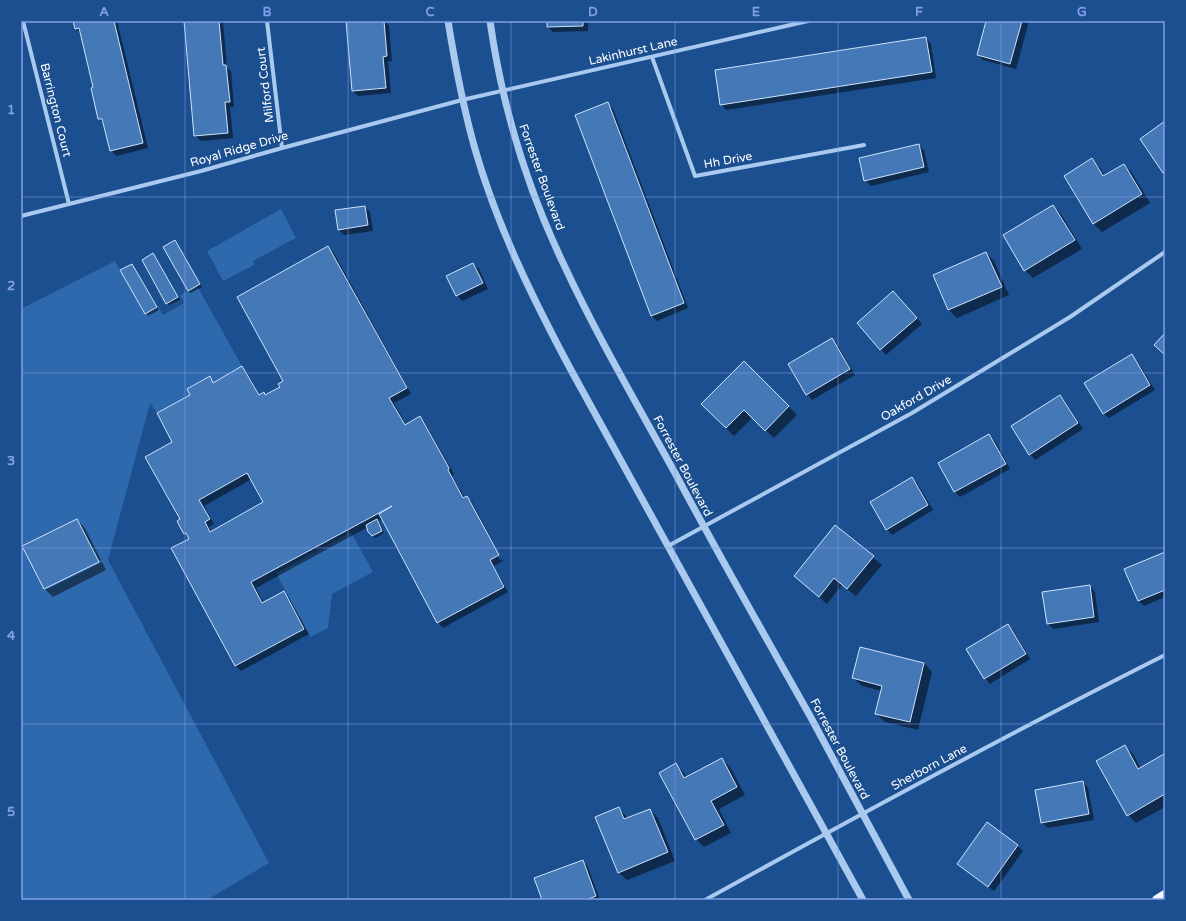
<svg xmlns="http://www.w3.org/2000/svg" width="1186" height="921" viewBox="0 0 1186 921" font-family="'Varela Round',sans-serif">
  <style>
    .green { fill: #2e69ad }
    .shadow { fill: #0007; fill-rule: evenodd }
    .building { fill: #4478b7; stroke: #cfe3fa; fill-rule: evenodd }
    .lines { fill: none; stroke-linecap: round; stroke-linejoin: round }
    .minor { stroke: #a9c9ee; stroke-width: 4 }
    .tertiary { stroke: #a9c9ee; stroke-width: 7 }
    .primary { stroke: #f0f6ff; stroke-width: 10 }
    .grid { fill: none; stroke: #839eea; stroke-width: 1; stroke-opacity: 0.55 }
    .labels { text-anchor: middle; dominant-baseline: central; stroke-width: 3.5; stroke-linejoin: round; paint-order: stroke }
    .street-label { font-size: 12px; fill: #fff; stroke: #1b4f8f }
    .neatline { fill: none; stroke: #839eea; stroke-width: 1.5 }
    .grid-label { font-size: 13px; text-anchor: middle; font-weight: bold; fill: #839eea }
  </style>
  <rect width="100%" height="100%" fill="#1b4f8f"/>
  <!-- green -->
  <path class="green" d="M281,209L296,238L253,261L254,265L223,281L207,251Z
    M115,261L145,314L158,306L163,315L184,303L180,295L197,286L242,366L213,383L209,377L187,389L190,395L157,413L150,403L108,560L269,863L207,900H21V309Z
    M351,532L373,572L332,594L328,628L310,637L276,573Z"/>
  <!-- shadow -->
  <path class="shadow" d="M74,21H117L148,148L116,156L111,150L105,124L99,119L94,88L81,34L76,29Z
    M185,21H223L227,68L231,71L234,107H230L233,138L201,141L195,136Z
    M347,21H385L389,26L392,61L388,62L391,93L358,96L353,91Z
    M548,21H588V31L553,32L548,27Z
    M987,21H1029L1016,69L983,60L978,55Z
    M926,38L931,44L936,78L726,110L721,104Z
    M608,104L613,109L688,308L657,321L651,315Z
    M918,145L924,150L929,172L871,186L865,180Z
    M1092,160L1100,168L1105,176L1124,165L1132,173L1150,203L1102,232L1094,224L1065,176Z
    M1053,206L1061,214L1082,249L1033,278L1025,270Z
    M364,207L370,212L373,231L344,235L339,230Z
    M175,242L202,287L191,293L188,291Z
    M328,247L334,253L411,394L394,403L406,425L420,417L425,423L454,474L452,476L465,498L466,497L472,502L503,561L494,566L508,592L443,628L438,622L383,519L379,521L384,533L375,538L369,532L368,527L256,588L264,603L284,593L289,598L309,634L241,671L236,666L190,539L185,534L181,527L173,442L191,395L209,378L214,383L242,368L247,373L260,395L264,393L266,395L281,387ZM252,479L265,503L212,532L209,527L214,524L204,506ZM469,502H471L502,559L500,560Z
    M986,253L994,261L1009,295L957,318L949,310L934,275Z
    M153,255L180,300L169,305L167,303Z
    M473,264L479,269L488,289L462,301L457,295Z
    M132,265L159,310L148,316L122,271Z
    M899,297L922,324L886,355L858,323Z
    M832,339L837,344L855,375L812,400L807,394Z
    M1132,356L1137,361L1155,390L1109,418L1103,413Z
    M744,362L797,415L774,438L753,417L734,436L703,404Z
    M1060,396L1065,401L1083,429L1035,460L1030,454Z
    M989,436L995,441L1010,469L960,497L955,492Z
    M911,478L917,483L933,510L892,535L887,529L871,502Z
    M77,520L85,528L101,560L47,587V589L102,562L106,570L53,597L45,589L24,547Z
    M836,526L882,565L856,596L842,585L827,604L795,576Z
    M1165,553V597L1144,606L1139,601L1126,570Z
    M1090,586L1095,592L1099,622L1054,629L1048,624Z
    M1007,625L1013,630L1030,659L990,684L985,678Z
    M924,663L932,672L918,730L885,722L876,714L882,691L862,686L853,678Z
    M1124,746L1133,754L1141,769L1165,757V807L1136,823L1128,815Z
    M722,759L730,767L745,795L719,809L731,833L704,847L696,839L676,765L684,773L687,778Z
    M1083,782L1088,788L1094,820L1048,828L1042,823L1037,791Z
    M619,808L628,819L650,810L658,818L675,861L627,880L618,872Z
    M1017,845L1023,851L994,891L958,864Z
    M583,861L588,867L600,900H543Z"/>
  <!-- building -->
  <path class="building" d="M73,21H114L143,143L110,151L102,119H98L91,88L93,87L79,28L75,29Z
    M184,21H219L223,65H226L230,102H225L228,133L194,136Z
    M346,21H384L387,56L383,57L386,88L352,91Z
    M547,21H583V26L547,27Z
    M986,21H1022L1010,64L977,55Z
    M926,37L932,72L720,105L715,70Z
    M608,102L684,303L651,316L575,115Z
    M1165,121V172L1163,173L1140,139Z
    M919,144L924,167L864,181L859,158Z
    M1092,158L1103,176L1124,164L1142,194L1093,224L1064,176Z
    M1053,205L1075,240L1024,271L1003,235Z
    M365,206L368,225L338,230L335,210Z
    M175,240L200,284L188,291L163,247Z
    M328,246L407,388L389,398L405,425L420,416L449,468L448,470L463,498L467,496L499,555L490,560L504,587L437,623L379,514L392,506L251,582L262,603L284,591L304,629L235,666L171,548L189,539L186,533L184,534L180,527L177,521L180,519L145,457L172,442L157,413L190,395L187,389L210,376L213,383L242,366L259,395L264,392L265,395L280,387L278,384L283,381L237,297ZM247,473L263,502L210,532L205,522L210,519L199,500Z
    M986,252L1002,287L948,310L933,275Z
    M153,253L178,297L166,304L142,260Z
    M473,263L483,283L456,296L446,276Z
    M132,264L157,307L145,314L120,270Z
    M893,291L917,318L880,350L857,323Z
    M1165,333V355L1154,345Z
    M832,338L850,369L806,395L788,364Z
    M1132,354L1150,385L1103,414L1084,383Z
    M744,361L789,406L765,431L744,410L726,428L701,404Z
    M1060,395L1078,423L1029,455L1011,426Z
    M989,434L1006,464L954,492L938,463Z
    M912,477L928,505L886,530L870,502Z
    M77,519L99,562L44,589L22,546Z
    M377,519L382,531L372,536L368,532L366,525Z
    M835,525L874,556L847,589L834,578L819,597L794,576Z
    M1165,552V590L1138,601L1124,569Z
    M1090,585L1094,617L1047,624L1042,592Z
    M1008,624L1026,654L984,679L966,649Z
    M860,647L924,663L910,722L875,714L882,686L852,678Z
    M1125,745L1138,769L1164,754L1165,756V794L1127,816L1096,761Z
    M722,758L737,787L711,801L724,825L695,840L659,773L676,763L684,778Z
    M1083,781L1089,814L1041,823L1035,790Z
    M619,807L624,819L650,809L668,852L618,873L595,817Z
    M987,822L1018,845L988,887L957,864Z
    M583,860L596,896L586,900H542L534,878Z"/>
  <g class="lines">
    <!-- minor -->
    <path class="minor" d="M23,21L69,204
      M267,21L282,148
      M652,57L695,176L864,145
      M21,216L201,171L282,148L462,100L808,21
      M668,546L912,413L1070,317L1165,252
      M705,900C857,816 1010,733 1165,655"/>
    <!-- tertiary -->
    <path class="tertiary" d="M448,21C455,64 463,107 475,149C497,226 533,299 571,370L863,900
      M490,21C502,106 527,188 564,265C597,336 637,404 675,473C718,554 764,634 809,714C843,776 876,838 909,900"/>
    <!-- primary -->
    <path class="primary" d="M1157,900L1165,895"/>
  </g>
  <!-- grid -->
  <path class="grid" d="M185,21V900M348,21V900M511,21V900M675,21V900M838,21V900M1001,21V900M21,197H1165M21,373H1165M21,548H1165M21,724H1165"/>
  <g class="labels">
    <!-- street labels -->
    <g class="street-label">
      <text transform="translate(633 51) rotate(-13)">Lakinhurst Lane</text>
      <text transform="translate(265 85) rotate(-97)">Milford Court</text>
      <text transform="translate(56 110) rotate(76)">Barrington Court</text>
      <text transform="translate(239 149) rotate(-16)">Royal Ridge Drive</text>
      <text transform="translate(728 160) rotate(-10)">Hh Drive</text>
      <text transform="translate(542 177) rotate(70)">Forrester Boulevard</text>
      <text transform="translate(916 398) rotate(-30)">Oakford Drive</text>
      <text transform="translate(683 466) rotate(62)">Forrester Boulevard</text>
      <text transform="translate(840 749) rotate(62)">Forrester Boulevard</text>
      <text transform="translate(929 767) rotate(-28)">Sherborn Lane</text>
    </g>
  </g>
  <!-- border -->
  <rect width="1186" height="921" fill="none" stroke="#1b4f8f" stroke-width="44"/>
  <rect x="22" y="22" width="1142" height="877" class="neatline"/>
  <g class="grid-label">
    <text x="104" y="16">A</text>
    <text x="267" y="16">B</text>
    <text x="430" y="16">C</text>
    <text x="593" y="16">D</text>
    <text x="756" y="16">E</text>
    <text x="919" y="16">F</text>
    <text x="1082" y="16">G</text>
    <text x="11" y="114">1</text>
    <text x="11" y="290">2</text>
    <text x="11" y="465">3</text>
    <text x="11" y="640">4</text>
    <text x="11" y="816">5</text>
  </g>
</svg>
